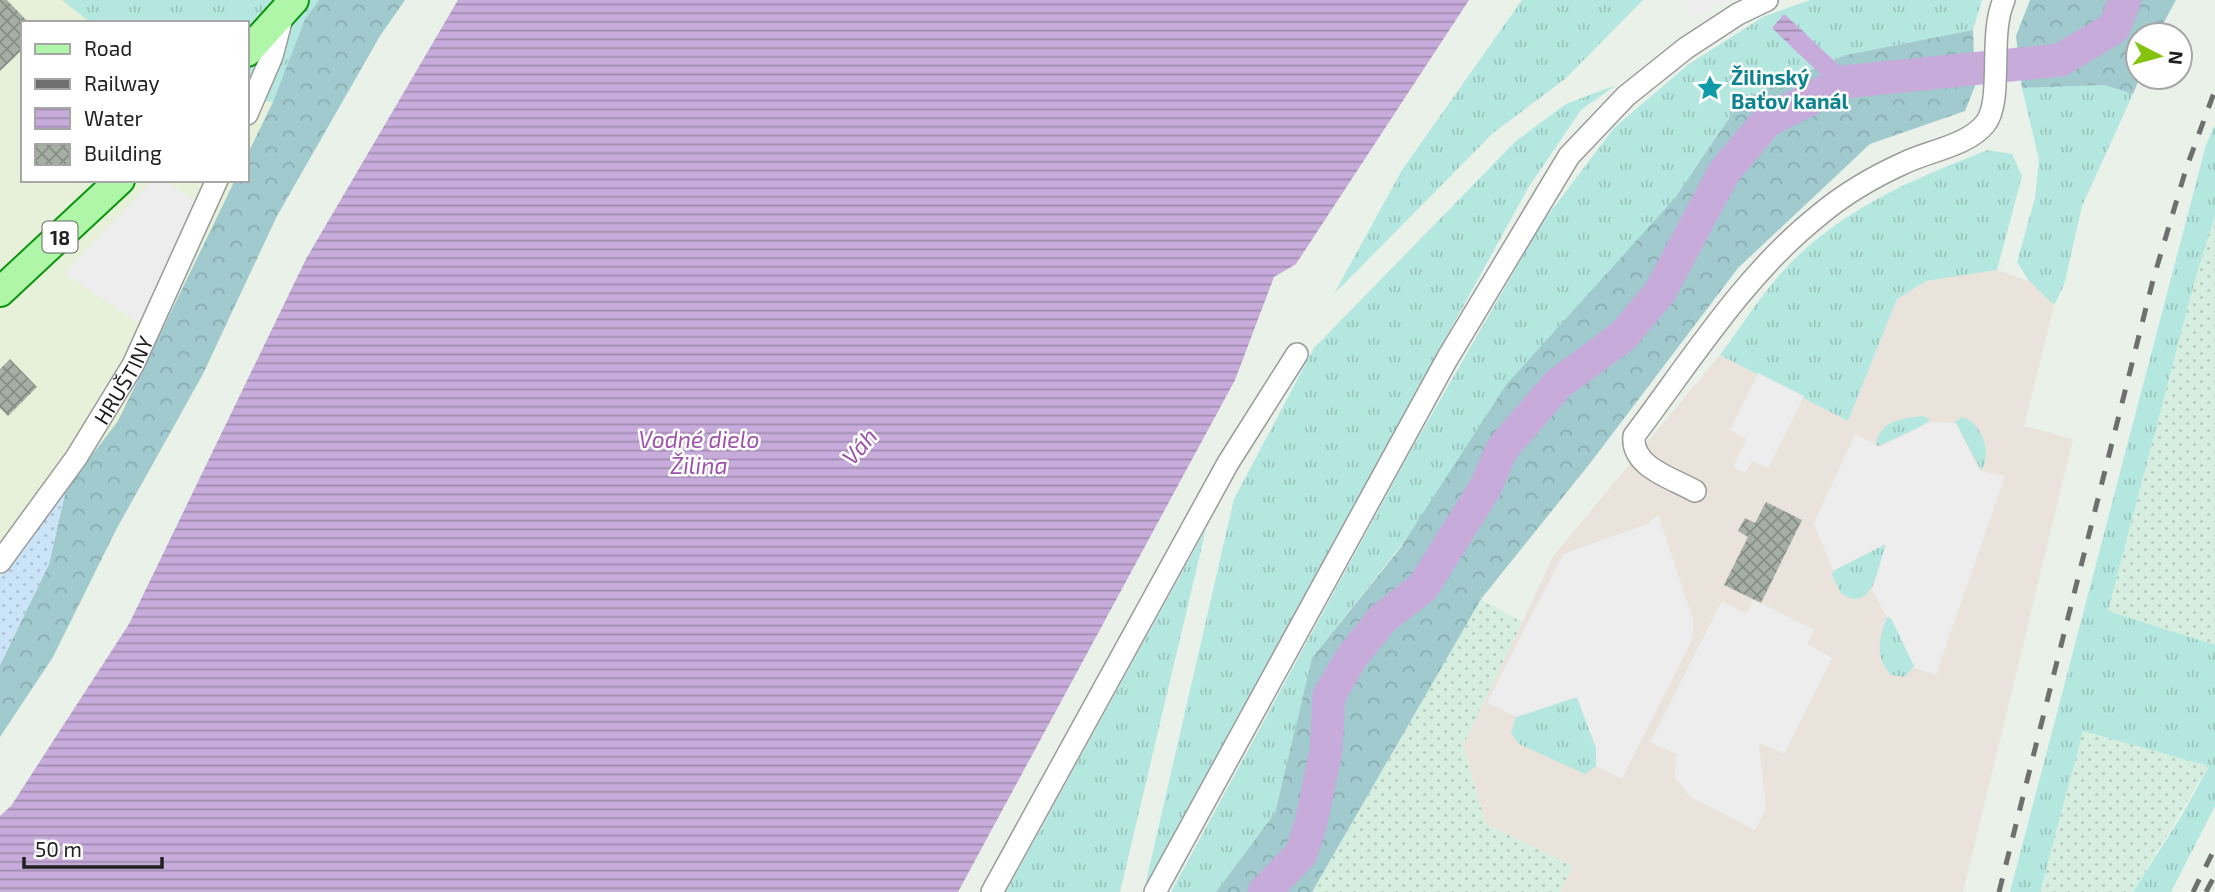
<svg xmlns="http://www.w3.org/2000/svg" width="2215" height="892" viewBox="0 0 2215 892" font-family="'Exo 2',sans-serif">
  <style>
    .commercial { fill: #e7f0d9 }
    .industrial { fill: #e9e3db }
    .farmland { fill: url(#farmland-dots) }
    .grass { fill: url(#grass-tufts) }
    .forest { fill: url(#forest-crowns) }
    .park { fill: url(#park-dots) }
    .parking { fill: #ededed }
    .water { fill: url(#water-rules) }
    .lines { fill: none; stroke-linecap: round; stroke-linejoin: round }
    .canal { stroke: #c7acdb; stroke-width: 19 }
    .river { stroke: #c7acdb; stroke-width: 33 }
    .building { fill: url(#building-cross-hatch) }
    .minor-casing { stroke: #9b9b9b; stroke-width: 24 }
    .major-casing { stroke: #0b940d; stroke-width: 32 }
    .minor { stroke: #fff; stroke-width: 21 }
    .major { stroke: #aff6a8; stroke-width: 28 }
    .rail { stroke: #6f6f6f; stroke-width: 5; stroke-dasharray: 14 14; stroke-linecap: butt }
    .labels { text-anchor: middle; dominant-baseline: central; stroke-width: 5; stroke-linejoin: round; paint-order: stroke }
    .shield { fill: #fff; stroke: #646464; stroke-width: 2 }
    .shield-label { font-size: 19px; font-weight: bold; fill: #212121 }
    .culture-label { font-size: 21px; font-weight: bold; fill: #0d838f; stroke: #fff; text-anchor: start }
    .street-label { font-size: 21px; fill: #212121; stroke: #fff }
    .water-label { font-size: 23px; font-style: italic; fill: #9e53ab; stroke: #fff }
  </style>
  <defs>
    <pattern id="farmland-dots" width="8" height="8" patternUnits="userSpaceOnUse" patternTransform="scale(1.75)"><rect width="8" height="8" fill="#d6eee0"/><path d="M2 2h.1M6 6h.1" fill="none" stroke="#b7ccc0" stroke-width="1.8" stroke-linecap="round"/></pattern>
    <pattern id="grass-tufts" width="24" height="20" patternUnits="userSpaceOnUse" patternTransform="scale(1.75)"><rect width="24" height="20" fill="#b3e7df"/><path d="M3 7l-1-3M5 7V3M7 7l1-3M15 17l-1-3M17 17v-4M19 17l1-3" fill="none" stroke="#9ac6bf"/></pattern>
    <pattern id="forest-crowns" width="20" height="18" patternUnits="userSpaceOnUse" patternTransform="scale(1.75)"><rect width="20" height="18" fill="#a0cacd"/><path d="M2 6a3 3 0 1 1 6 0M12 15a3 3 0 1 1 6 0" fill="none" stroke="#8aadb0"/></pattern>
    <pattern id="park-dots" width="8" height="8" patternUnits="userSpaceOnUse" patternTransform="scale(1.75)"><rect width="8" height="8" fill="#cae3f6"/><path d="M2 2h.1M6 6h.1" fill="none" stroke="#adc2d3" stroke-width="1.8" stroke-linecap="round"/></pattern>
    <pattern id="water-rules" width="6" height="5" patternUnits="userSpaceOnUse" patternTransform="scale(1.75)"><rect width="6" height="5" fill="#c7acdb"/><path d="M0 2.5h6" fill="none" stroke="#a18cb1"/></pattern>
    <pattern id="building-cross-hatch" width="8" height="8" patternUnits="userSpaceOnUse" patternTransform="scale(1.75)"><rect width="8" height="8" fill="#a6afa4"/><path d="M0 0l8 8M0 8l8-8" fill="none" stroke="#878e85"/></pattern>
  </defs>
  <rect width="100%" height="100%" fill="#e9f1e9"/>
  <!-- commercial -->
  <path class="commercial" d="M0,0H62L91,23H23V180H235L118,421L0,577Z
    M247,99L273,102L247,155Z"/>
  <!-- industrial -->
  <path class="industrial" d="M1997,270L2029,281L2054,305L2024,426L2073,439L1963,892H1560L1573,866L1486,824L1463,746L1554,555L1720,355L1848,421L1897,299L1926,281Z"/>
  <!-- farmland -->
  <path class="farmland" d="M2215,216V645L2108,611L2196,276Z
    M1481,599L1522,622L1463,746L1486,824L1573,866L1560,892H1312Z
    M2083,730L2209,765L2133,892H2040Z"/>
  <!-- grass -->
  <path class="grass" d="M62,0H319L305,19L273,102L247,99V23H91Z
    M1522,0H1643L1565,79L1493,133L1334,294L1402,170Z
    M1810,0H1982L1973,30L1846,55L1742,99L1675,198L1312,658L1275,813L1216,892H1171L1409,454L1542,223L1614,128L1689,64L1763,17Z
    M1616,85L1581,110L1528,188L1145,886L1234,499L1314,348L1516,141L1566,104Z
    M2104,85L2133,94L2082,206L2064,285L2054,305L2029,281L2017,262L2035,198L2039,160L2022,88Z
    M2215,125V216L2196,276L2108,611L2215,645V806L2171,892H2133L2182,815L2209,766L2083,731L2040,892H2010L2206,145Z
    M1988,150L2012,154L2022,176L1997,270L1926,281L1897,299L1848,421L1720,355C1741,327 1761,294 1785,269C1841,209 1913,179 1988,150Z
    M1923,416L1929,419L1927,424L1876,447C1877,421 1903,418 1923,416Z
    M1962,417C1982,422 1993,455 1981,470L1955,422Z
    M1206,529L1120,892H1006Z
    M1883,544L1887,546C1880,566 1871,616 1841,593L1832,575L1835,568Z
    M1887,617L1891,618L1915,665L1905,677L1891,675C1874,655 1879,640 1887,617Z
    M1577,697L1596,748V766L1585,774L1519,744L1511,733L1516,717Z"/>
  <!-- forest -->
  <path class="forest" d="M319,0H405L380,36L277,216L203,374L117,528L53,657L0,737V665L49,564L66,489L118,421L235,180H247V155L273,102L305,19Z
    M2030,0H2176L2157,35H2138L2140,77L2133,94L2104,85L2022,88L2016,36Z
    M1973,30L1975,86L1965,111L1870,144L1738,268L1591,462L1481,599L1312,892H1216L1275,813L1312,658L1401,547L1506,385L1675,198L1742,99L1846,55Z"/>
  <!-- park -->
  <path class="park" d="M66,489L49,564L0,665V577Z"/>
  <!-- parking -->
  <path class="parking" d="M1681,0H1727L1692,20Z
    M153,180H164L196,201L140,324L65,273Z
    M1758,373L1804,396L1768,468L1752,461L1745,473L1733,467L1747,439L1730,430Z
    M1929,422L1956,423L1979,470L2005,476L1936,675L1915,668L1891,618L1887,617L1872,590L1886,544L1833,571L1814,523L1855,434L1880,447Z
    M1658,514L1693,620V630L1691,642L1622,779L1596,766V748L1577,697L1516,717L1487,703L1563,554L1647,524Z
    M1753,599L1814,630L1807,644L1832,658L1784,754L1759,743L1766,809L1755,830L1690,797L1675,777L1676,754L1650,742L1722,601L1747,614Z"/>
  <!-- water -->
  <path class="water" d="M458,0H1469L1296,264L1274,277L1235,380L958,892H0V816L11,806L129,624L306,259Z
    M1784,14L1806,34L1793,48L1772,28Z"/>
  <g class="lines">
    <!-- canal -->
    <path class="canal" d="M1799,41L1843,82"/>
    <!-- river -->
    <path class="river" d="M1264,892L1301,854L1311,823L1326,751L1329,696L1351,658L1382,619L1423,587L1485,488L1502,449L1558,384L1623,336L1660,292L1724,172L1767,121L1843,82L2060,60L2114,28L2125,0"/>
  </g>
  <!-- building -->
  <path class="building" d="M0,0H7L29,23H23V49L0,71Z
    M10,359L37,387L8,416L0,408V369Z
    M1766,502L1802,520L1761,603L1724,585L1748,537L1738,531L1745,518L1755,523Z"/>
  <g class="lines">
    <!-- minor casing -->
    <g class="minor-casing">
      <g id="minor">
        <path d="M247,114L272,56L283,14"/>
        <path d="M1695,491C1672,478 1631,467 1634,436C1690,362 1744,275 1818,216C1844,194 1873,177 1904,163C1928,151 1967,146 1985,124C2004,101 1988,35 2004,0"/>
        <path id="s1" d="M0,562L76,458L133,365L217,180"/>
        <path d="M992,892L1228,463L1297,354"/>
        <path d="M1155,892L1447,359L1569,156L1626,96L1686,48L1738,14L1767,0"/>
      </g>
    </g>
    <!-- major casing -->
    <g class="major-casing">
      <path id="major" d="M247,52L294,0
        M0,292L120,180"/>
    </g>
    <!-- minor -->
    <use href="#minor" class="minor"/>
    <!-- major -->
    <use href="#major" class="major"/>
    <!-- rail -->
    <path class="rail" d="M1999,892L2153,280L2186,169L2215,90
      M2193,892L2215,848
      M2206,892L2215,875"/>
  </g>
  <!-- icons -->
  <defs>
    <g id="sight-bare" transform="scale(2.1)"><path d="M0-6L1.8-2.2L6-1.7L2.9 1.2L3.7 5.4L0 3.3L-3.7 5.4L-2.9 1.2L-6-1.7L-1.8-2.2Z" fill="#0f9aa8" stroke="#fff" stroke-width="2.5" paint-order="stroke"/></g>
  </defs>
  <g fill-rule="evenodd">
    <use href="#sight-bare" x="1710" y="88"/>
  </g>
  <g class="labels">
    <!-- shield labels -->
    <rect class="shield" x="42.5" y="221.5" width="35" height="31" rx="5"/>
    <g class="shield-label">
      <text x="60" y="237">18</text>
    </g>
    <!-- culture labels -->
    <g class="culture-label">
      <text x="1731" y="76">Žilinský<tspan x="1731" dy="24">Baťov kanál</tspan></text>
    </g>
    <!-- street labels -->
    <g class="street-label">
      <text stroke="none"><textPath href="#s1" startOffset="220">HRUŠTINY</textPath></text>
    </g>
    <!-- water labels -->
    <g class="water-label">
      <text x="699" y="439">Vodné dielo<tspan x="699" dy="26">Žilina</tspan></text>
      <text transform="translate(859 446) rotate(-49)">Váh</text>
    </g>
  </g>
  <!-- legend -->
  <rect x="21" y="21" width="228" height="161" fill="#ffffff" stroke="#a6a6a6" stroke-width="2"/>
  <rect x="35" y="44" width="35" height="10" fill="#aff6a8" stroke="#a6a6a6" stroke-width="2"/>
  <text x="84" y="56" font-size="21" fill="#212121">Road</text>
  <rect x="35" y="79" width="35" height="10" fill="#6f6f6f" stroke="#a6a6a6" stroke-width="2"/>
  <text x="84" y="91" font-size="21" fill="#212121">Railway</text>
  <rect x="35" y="108" width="35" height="21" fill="url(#water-rules)" stroke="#a6a6a6" stroke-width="2"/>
  <text x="84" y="126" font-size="21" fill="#212121">Water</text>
  <rect x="35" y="144" width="35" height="21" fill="url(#building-cross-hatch)" stroke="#a6a6a6" stroke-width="2"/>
  <text x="84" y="161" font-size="21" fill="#212121">Building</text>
  <!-- north arrow -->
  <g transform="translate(2159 56) rotate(96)"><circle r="33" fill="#ffffff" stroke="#a6a6a6" stroke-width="2"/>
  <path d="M0-5L12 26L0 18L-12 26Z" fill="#84c40e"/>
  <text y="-10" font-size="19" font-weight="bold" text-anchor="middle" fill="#212121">N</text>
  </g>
  <!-- scale -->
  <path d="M24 857v10h138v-10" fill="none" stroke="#212121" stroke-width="3.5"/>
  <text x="35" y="857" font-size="21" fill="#212121" stroke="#ffffff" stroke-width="5" paint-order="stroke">50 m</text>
</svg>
